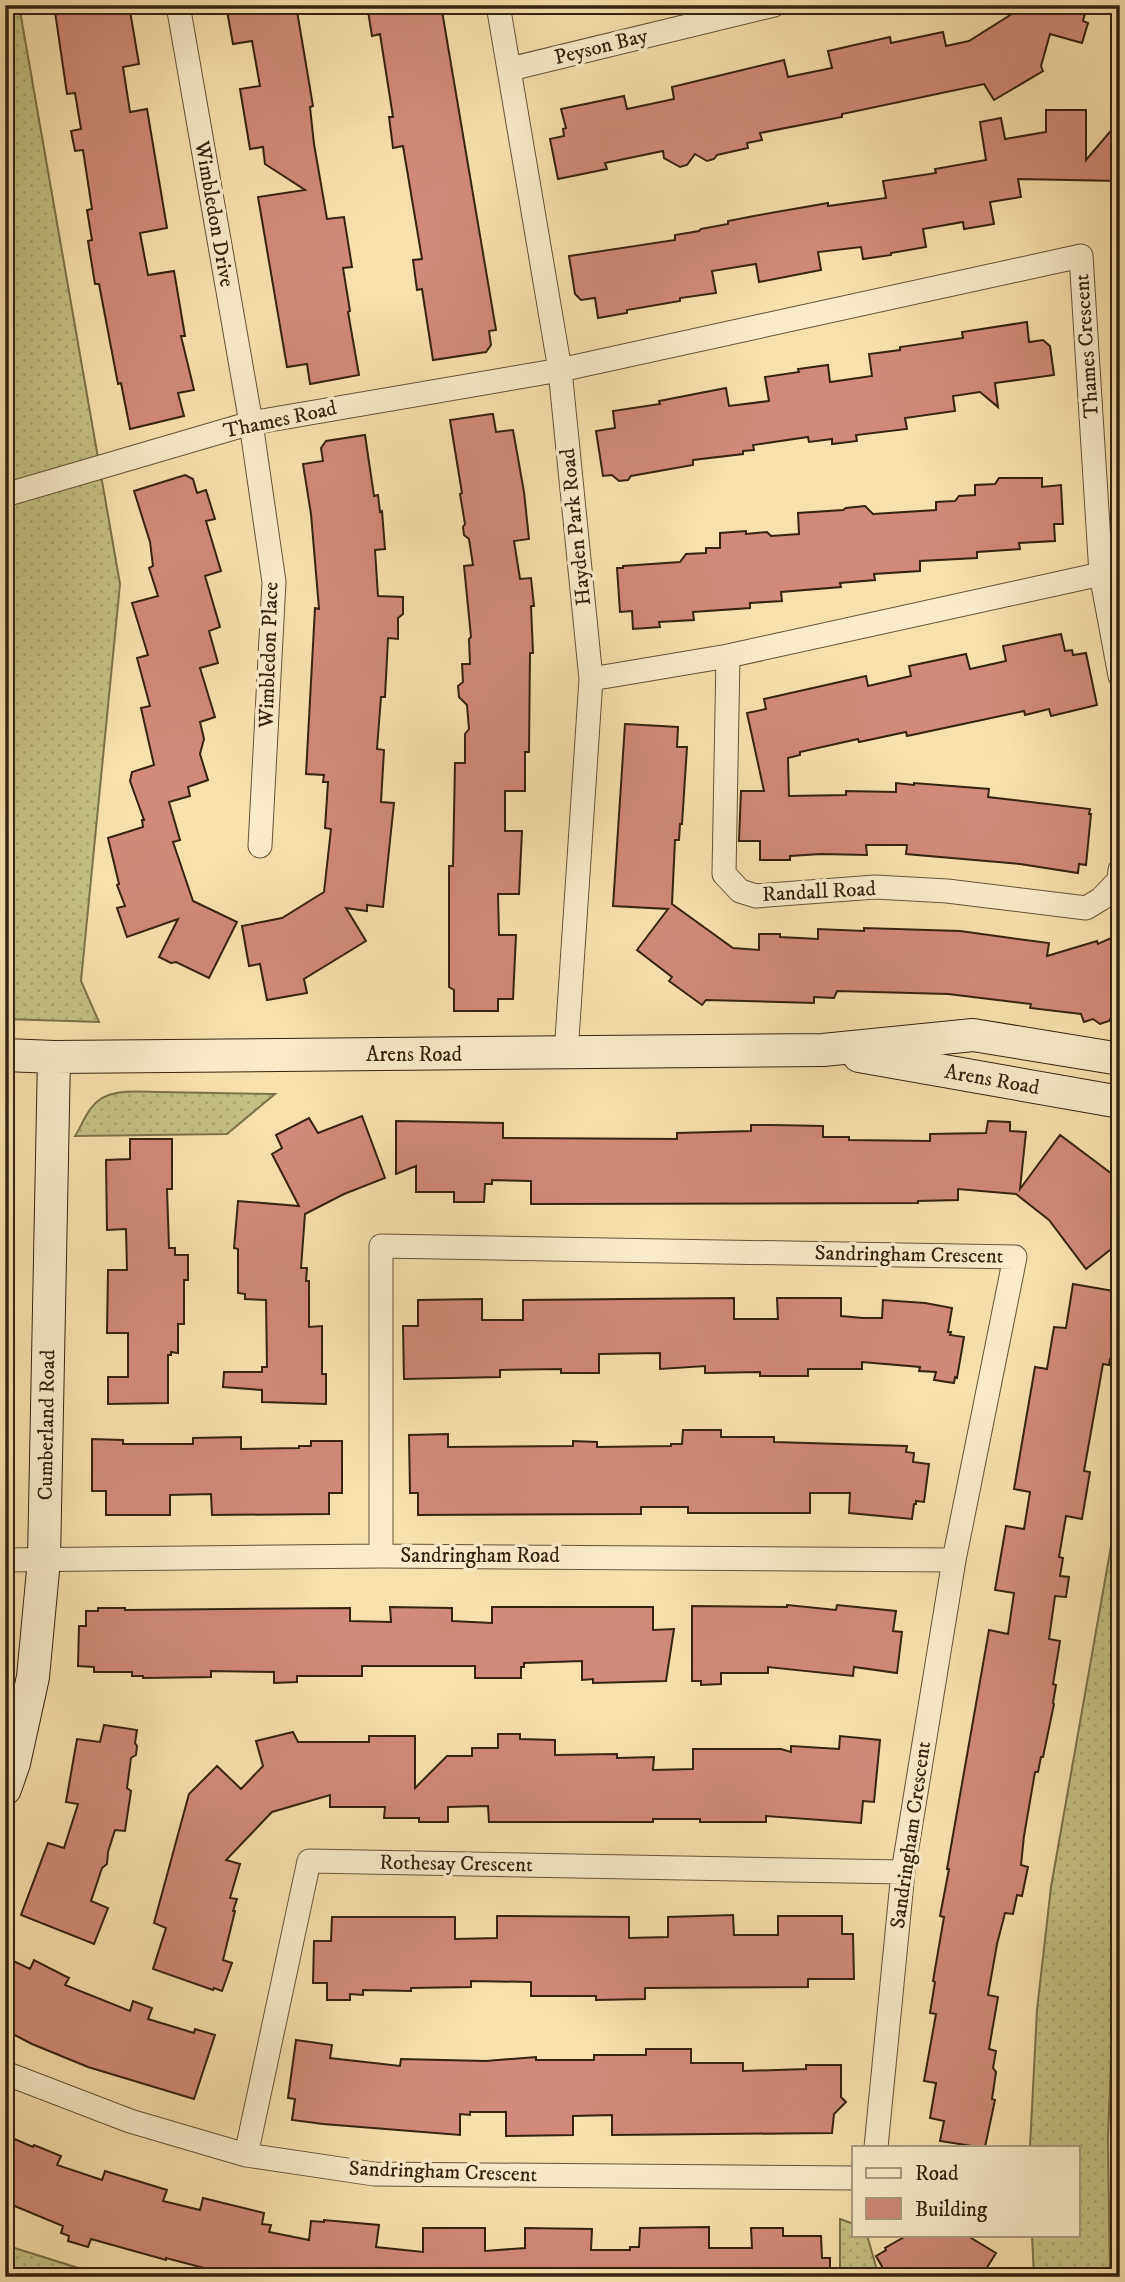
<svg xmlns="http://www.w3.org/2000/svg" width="1125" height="2282" viewBox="0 0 1125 2282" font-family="'IM FELL DW Pica',serif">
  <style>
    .grass { fill: url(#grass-dots); stroke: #7c714a; stroke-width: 2 }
    .building { fill: #d18a79; stroke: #352210; stroke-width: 2 }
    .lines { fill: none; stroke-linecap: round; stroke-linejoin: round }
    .street-casing { stroke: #665238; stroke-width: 25 }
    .secondary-casing { stroke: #352210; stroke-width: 34 }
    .street { stroke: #faebca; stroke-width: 23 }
    .secondary { stroke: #faebca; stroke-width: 32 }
    .labels { text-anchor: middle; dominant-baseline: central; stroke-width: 7; stroke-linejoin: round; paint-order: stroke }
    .street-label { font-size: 21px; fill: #352210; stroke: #faebca }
  </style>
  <defs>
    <pattern id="grass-dots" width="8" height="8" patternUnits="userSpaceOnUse" patternTransform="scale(1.75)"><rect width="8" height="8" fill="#c4c085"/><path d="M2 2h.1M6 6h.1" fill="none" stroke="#a9a572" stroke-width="1.8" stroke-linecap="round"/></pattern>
  </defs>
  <rect width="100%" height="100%" fill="#f8e0ae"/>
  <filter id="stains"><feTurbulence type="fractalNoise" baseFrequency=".00286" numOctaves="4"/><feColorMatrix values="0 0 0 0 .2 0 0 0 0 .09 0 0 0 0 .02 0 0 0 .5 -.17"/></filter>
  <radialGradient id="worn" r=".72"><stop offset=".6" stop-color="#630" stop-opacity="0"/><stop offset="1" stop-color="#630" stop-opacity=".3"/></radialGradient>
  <!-- grass -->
  <path class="grass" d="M5,5H19L120,584L81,981L99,1022L5,1019Z
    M160,1092L275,1094L227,1134L75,1136C81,1127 85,1115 92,1107C107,1087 138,1092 160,1092Z
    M1120,1495V1955L1112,2036L1108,2139L1110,2277H1034L1032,2235H1078V2147H1030L1037,2010L1051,1887Z
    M840,2219L854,2224V2235H867L879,2277H840Z
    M5,2245L107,2277H5Z"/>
  <!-- building -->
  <path class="building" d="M54,5H129L139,64L123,67L130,112L147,109L167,228L140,233L148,275L174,271L185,336H181L194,390L178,393L184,416L130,429L121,383L118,384L99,284H95L88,241L92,240L87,210L92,209L83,150L75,151L71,131L81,129L75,93L67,94Z
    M226,5H256L257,11L296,5L313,106L310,107L314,144L327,219L344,217L352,267L343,268L350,311L348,312L359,375L310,384L307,364L287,367L258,197L305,190L265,164L263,147L250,149L240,89L260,86L252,41L233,44Z
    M367,5H441L496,330L489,331L491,345L486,352L433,360L422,289L417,290L413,260L422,259L403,146L393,148L389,117H393L380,34L372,36Z
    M1036,5H1087L1083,21L1088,23L1082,43L1050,34L1041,66L1043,71L994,100L984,84L842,114V117L760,133L762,140L747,143L748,148L717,155L714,159L707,161L695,154L687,165L680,167L664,158L663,151L605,163L607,169L558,179L550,139L564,136L563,129L566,128L561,109L624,96L627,109L674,99L672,87L784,60L788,77L832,68L828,51L890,37L891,43L943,32L946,46L969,41L1023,7L1034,11Z
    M1046,110H1086V160L1120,120V181L1018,179L1021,197L990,202L994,224L964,229L963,222L923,229L926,247L891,253V255L863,259L861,247L818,252L821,270L759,282L756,264L712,271L716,293L680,298V301L627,310V313L598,318L595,298L581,300L575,294L569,256L675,240V235L699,231L701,229L728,224V221L754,216L828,203V206L886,198L883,181L936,173L935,169L986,160L980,122L1001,118L1005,139L1046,132Z
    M1027,322L1029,342L1043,340L1050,346L1054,375L995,383L998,407L980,392L953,396L955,411L905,418L907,429L856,435L857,441L832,444V439L809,442L808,437L753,445L754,450L743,451V454L693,460V465L631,476L628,480L619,481L612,475L603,476L596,431L615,428L613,411L660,404L659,401L726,388L729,406L769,401L765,377L799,372L798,369L828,365L830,382L872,376L869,354L900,350V347L963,338L962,332Z
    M491,414H493L496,432L513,430L524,492L529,539L514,541L520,579L531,578L534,606H531L533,653H530L529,752H525V791H505V831H522L519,894H498L499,935H516L513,999H498V1011H454V990L449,987V866H453L455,763H465V734L469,729L467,705L459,697L458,686L463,682L462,664H470L469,639L471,637L464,566L473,565L469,539L464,535L463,527L465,524L460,494L462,493L450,420Z
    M365,435L374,496L378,495L380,512L382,511L385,549L375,550L378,596L403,597V614L398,618V639L388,638L385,697H381L377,749L384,750L381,802L394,803L383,907L367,905V911L346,908L366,941L304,979L307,993L267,1000L260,964L249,966L242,926L282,918L324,892L331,829L325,828L328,782H323L324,775L306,774L315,608L319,609L311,514L303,464L323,461L321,448L326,441Z
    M185,475L193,479L197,493L206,490L215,519L206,521L221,571L205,576L220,627L209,631L218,663L200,668L215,717L200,722L204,739L200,754L208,780L188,787L190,796L169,802L180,840L173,842L193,901L237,922L209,978L176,962L171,963L159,957L178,919L127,937L117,908L125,906L117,885L119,884L108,838L143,827L142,820H144L130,781L132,772L154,765L141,708L150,706L137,658L148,655L132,603L158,596L149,568L153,566L150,542L134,491Z
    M999,478H1042V487L1061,485L1063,524H1054L1055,541L1019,543L1020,549L977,552V558L920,561V571L874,574L875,580L840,583L841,587L781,592L782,601L750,603V608L693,612L694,620L659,622L660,627L633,629L632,611L620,612L617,568H623V566L680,562L686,554L706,553V548H720V533L746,531V534L767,532L771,536L799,534L798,513L843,510L846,508L865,506L873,514L936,510V502L955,501L959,496L975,495V485L995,484Z
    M1061,634L1065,651L1072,650L1073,655L1086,653L1097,705L1051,716L1049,709L1025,715L1024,711L907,736L906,732L859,742L858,739L800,752V755L788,758L789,796L846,795V791L896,792V783L914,785V783L989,789L988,797L1090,809L1089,814H1091L1086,865L1079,864L1078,873L1020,864L906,854L907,845H866L867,855L821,854L790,856V860H760V841H739L741,791H764L747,713L766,709L764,699L866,676L868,686L911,676L909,666L966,654L970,669L1006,661L1003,646Z
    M625,724L678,727L677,747H687L682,824H680L679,840H675L672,904L733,948L759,950V934H780V937L818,939V929L864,931V928L960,931L1033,941L1049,943L1047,956L1097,941L1098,944L1120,934V1001L1109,1021L1100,1024L1093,1019L1084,1022L1081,1014L1030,1008L1031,1004L948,994L837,991L834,998L814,997V1003L706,1000L702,1005L669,981L672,977L637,950L668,909L613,906Z
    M362,1116L385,1178L344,1194L305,1214L301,1268H307L306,1281H309V1327L322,1326V1374H326V1404L262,1402V1390L223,1387L224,1372H262V1367H267L266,1300L245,1299V1294L238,1293V1249L234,1248L238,1201L299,1206L272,1154L282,1148L276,1135L309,1118L318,1133Z
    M396,1121L503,1123V1138L677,1139V1133L751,1131V1125H772L823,1126V1137H849V1140L930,1141V1134L986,1133L988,1121L1010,1122V1131L1026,1132L1020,1189L1060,1135L1120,1180V1242L1086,1269L1049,1220L1016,1194L958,1189V1200L918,1201V1203L531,1204V1181L492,1180V1184H485L484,1202H454V1192H416V1166L396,1174Z
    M130,1139H172V1189H167L169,1248H175V1255H188V1280H184V1324H178V1353L171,1352V1355H168V1403L108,1404V1377H128V1333H107L108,1270H127L126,1229L107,1230L106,1160L130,1159Z
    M1073,1284L1120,1292V1338L1116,1360L1110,1359L1109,1365L1103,1364L1084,1471L1090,1472L1082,1519L1066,1516L1059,1557L1063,1558L1060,1576L1069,1577L1066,1597L1055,1596L1049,1639L1060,1641L1053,1684L1056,1685L1053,1703L1054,1704L1043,1757H1041L1038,1772H1035L1024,1836L1021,1865L1028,1867L1022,1896L1017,1895L1013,1914L1005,1913L997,1944L988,1995L998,1997L989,2049L996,2051L993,2068L996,2072L992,2099L995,2100L985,2147H978L940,2141L944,2121L930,2118L936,2083L924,2081L936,2014L930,2013L935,1982L933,1981L944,1917L940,1916L949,1869H947L989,1630L1008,1634L1014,1593L995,1590L1006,1526L1024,1529L1030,1492L1014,1489L1035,1367L1047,1369L1054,1327L1066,1328Z
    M734,1298V1319H778L777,1298H841V1316L863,1318H882L883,1300L925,1303L952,1308L948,1332H951L950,1335L964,1337L957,1378L955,1377L954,1383L934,1380L936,1372L919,1371L920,1367L862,1362V1369H808V1376H760V1372L705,1373V1366L660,1369V1353L599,1354V1373H561V1369L500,1370V1377L404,1379L403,1326H418V1300L482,1299V1320H523V1300Z
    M683,1430H721V1437H774V1442L907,1446L906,1452L914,1453L913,1462L929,1464L924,1502L916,1501V1504H914L912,1519L849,1513L850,1493H810V1513H688V1507H641V1514L418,1515V1493H410L409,1435L448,1434V1447L573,1446V1441L597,1442V1447L671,1446V1444H682Z
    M241,1437V1449L299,1448V1446H311V1441H342V1493H329V1514L212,1515L211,1494L170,1495V1515H106V1491H92V1439L123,1440V1444H193V1438Z
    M787,1605L836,1610L837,1605L896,1611L893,1631L902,1632L897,1673L854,1667L853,1676L768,1667V1673H721V1684L701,1685V1681H692V1606L787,1607Z
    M390,1607L452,1608V1621L492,1623V1607H653V1630L674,1629L666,1681L593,1683V1679L582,1680V1661L524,1663V1667H521V1678H475V1666H362V1676H297V1682L274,1683V1672L211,1671V1677L143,1678V1676H132V1672H94V1667L78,1666L79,1626H86V1611H98V1608H125V1610L350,1608V1621L391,1622Z
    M104,1725L137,1730L135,1743L137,1746L136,1755L131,1758L127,1788L131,1791L125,1831L115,1830L108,1852L107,1864L102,1868L91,1901L108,1908L94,1944L21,1915L48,1843L64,1848L78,1804L66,1802L77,1739L100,1742Z
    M293,1732L298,1742H369V1736H415V1788L447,1756H472V1748H498V1734H520V1739L555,1740V1755L617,1754V1758L654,1757L653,1770L693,1769V1749H781L791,1752V1746L839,1749L840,1736L880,1740L874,1802L863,1801L861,1823L766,1816V1822H700V1819H653V1822H489L488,1806L448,1807V1822H419V1818H384L385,1807H330V1795L272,1812L226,1860L240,1864L230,1898L237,1899L233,1911H235L223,1960L232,1963L222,1991L214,1988L213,1990L153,1969L166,1928L154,1923L189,1794L217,1766L241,1789L263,1766L256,1741Z
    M733,1915L734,1935H778V1916H842V1934H853L854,1979H808V1987L645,1988V1999L596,2000V1996H531V1982L471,1981V1987L411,1988V1991L363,1990V1995L350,1994V2000H327V1983H313L314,1941H331L332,1917H455V1939L497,1938V1916L629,1917V1938L668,1937V1917Z
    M5,1957L30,1969L34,1960L69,1978L65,1985L130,2011L133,2001L152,2008L148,2019L194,2033L195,2029L215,2035L194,2099L88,2067L32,2044L5,2030Z
    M296,2040L332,2045L330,2058L400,2066L401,2059L486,2061L536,2057V2060H594V2055H646V2049H691V2063H743V2071L806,2069V2065H841V2097L846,2102L834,2114L832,2133L612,2135V2115L573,2116V2135L506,2136V2112H470V2115L460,2114V2135L323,2124L292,2120L295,2099L288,2098Z
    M5,2135L33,2147L34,2145L61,2156L57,2165L102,2180L105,2171L167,2190L163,2201L200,2210L203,2198L264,2213L262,2224L271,2225L269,2232L309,2240L311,2221L324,2222V2220L379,2225L376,2247L423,2252V2228H485V2251L525,2248V2228L592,2229L591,2250H630V2247H639L640,2228L709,2227V2248H752L751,2228H783V2236H821L822,2258H830V2277H222L223,2273L166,2258V2260L91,2239L88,2247L68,2241L69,2236L61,2233L63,2226L5,2202Z
    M908,2235H966L996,2253L981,2277H888L876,2256L886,2250L885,2248Z"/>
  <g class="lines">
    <!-- street casing -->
    <g class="street-casing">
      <path id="street" d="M178,5L251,423L274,582L260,846
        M498,5L560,370L591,679L566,1054
        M510,69L774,5
        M5,495L251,423L560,370L1081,256L1101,574L728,656L591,679
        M1101,574L1120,676
        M728,656L724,874L740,891L756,896L875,887L947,891L1086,908L1101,899L1119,880L1120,870
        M381,1556V1246L1015,1257L954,1560L903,1872L876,2147
        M5,1560L381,1556L954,1560
        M5,2073L130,2121L246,2155L374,2174L854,2178
        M246,2155L309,1861L903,1872"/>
    </g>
    <!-- secondary casing -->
    <g class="secondary-casing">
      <path id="secondary" d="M5,1055L54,1057L823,1050L973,1035L1120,1059
        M859,1056L1120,1102
        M5,1789L14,1763L33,1677L44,1560L54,1057"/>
    </g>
    <!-- street -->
    <use href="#street" class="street"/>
    <!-- secondary -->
    <use href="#secondary" class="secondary"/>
  </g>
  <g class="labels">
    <!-- street labels -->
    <g class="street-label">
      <text transform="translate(601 47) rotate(-14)">Peyson Bay</text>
      <text transform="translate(214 214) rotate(80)">Wimbledon Drive</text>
      <text transform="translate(1087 346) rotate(-94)">Thames Crescent</text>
      <text transform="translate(280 420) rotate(-12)">Thames Road</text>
      <text transform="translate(576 527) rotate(-96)">Hayden Park Road</text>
      <text transform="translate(269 655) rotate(-88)">Wimbledon Place</text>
      <text transform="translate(819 892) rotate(-3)">Randall Road</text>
      <text x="414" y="1055">Arens Road</text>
      <text transform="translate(992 1080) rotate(10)">Arens Road</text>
      <text transform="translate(909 1255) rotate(1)">Sandringham Crescent</text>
      <text transform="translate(47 1425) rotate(-89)">Cumberland Road</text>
      <text x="480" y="1556">Sandringham Road</text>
      <text transform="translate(911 1835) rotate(-82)">Sandringham Crescent</text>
      <text transform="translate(456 1864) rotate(1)">Rothesay Crescent</text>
      <text transform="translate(443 2172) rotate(2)">Sandringham Crescent</text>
    </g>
  </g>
  <!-- margin -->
  <rect width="1125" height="2282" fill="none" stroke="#f8e0ae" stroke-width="28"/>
  <rect x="7" y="7" width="1111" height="2268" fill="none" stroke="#352210" stroke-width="3.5"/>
  <rect x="14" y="14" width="1097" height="2254" fill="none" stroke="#352210" stroke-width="2"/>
  <!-- legend -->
  <rect x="852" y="2146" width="228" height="91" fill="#faebca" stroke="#ab9b80" stroke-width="2"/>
  <rect x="866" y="2168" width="35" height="10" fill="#faebca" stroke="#ab9b80" stroke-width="2"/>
  <text x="915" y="2180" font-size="21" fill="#352210">Road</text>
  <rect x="866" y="2198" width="35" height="21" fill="#d18a79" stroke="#ab9b80" stroke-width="2"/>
  <text x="915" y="2216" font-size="21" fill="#352210">Building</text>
  <rect width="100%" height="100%" filter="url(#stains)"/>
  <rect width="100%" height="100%" fill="url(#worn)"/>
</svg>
